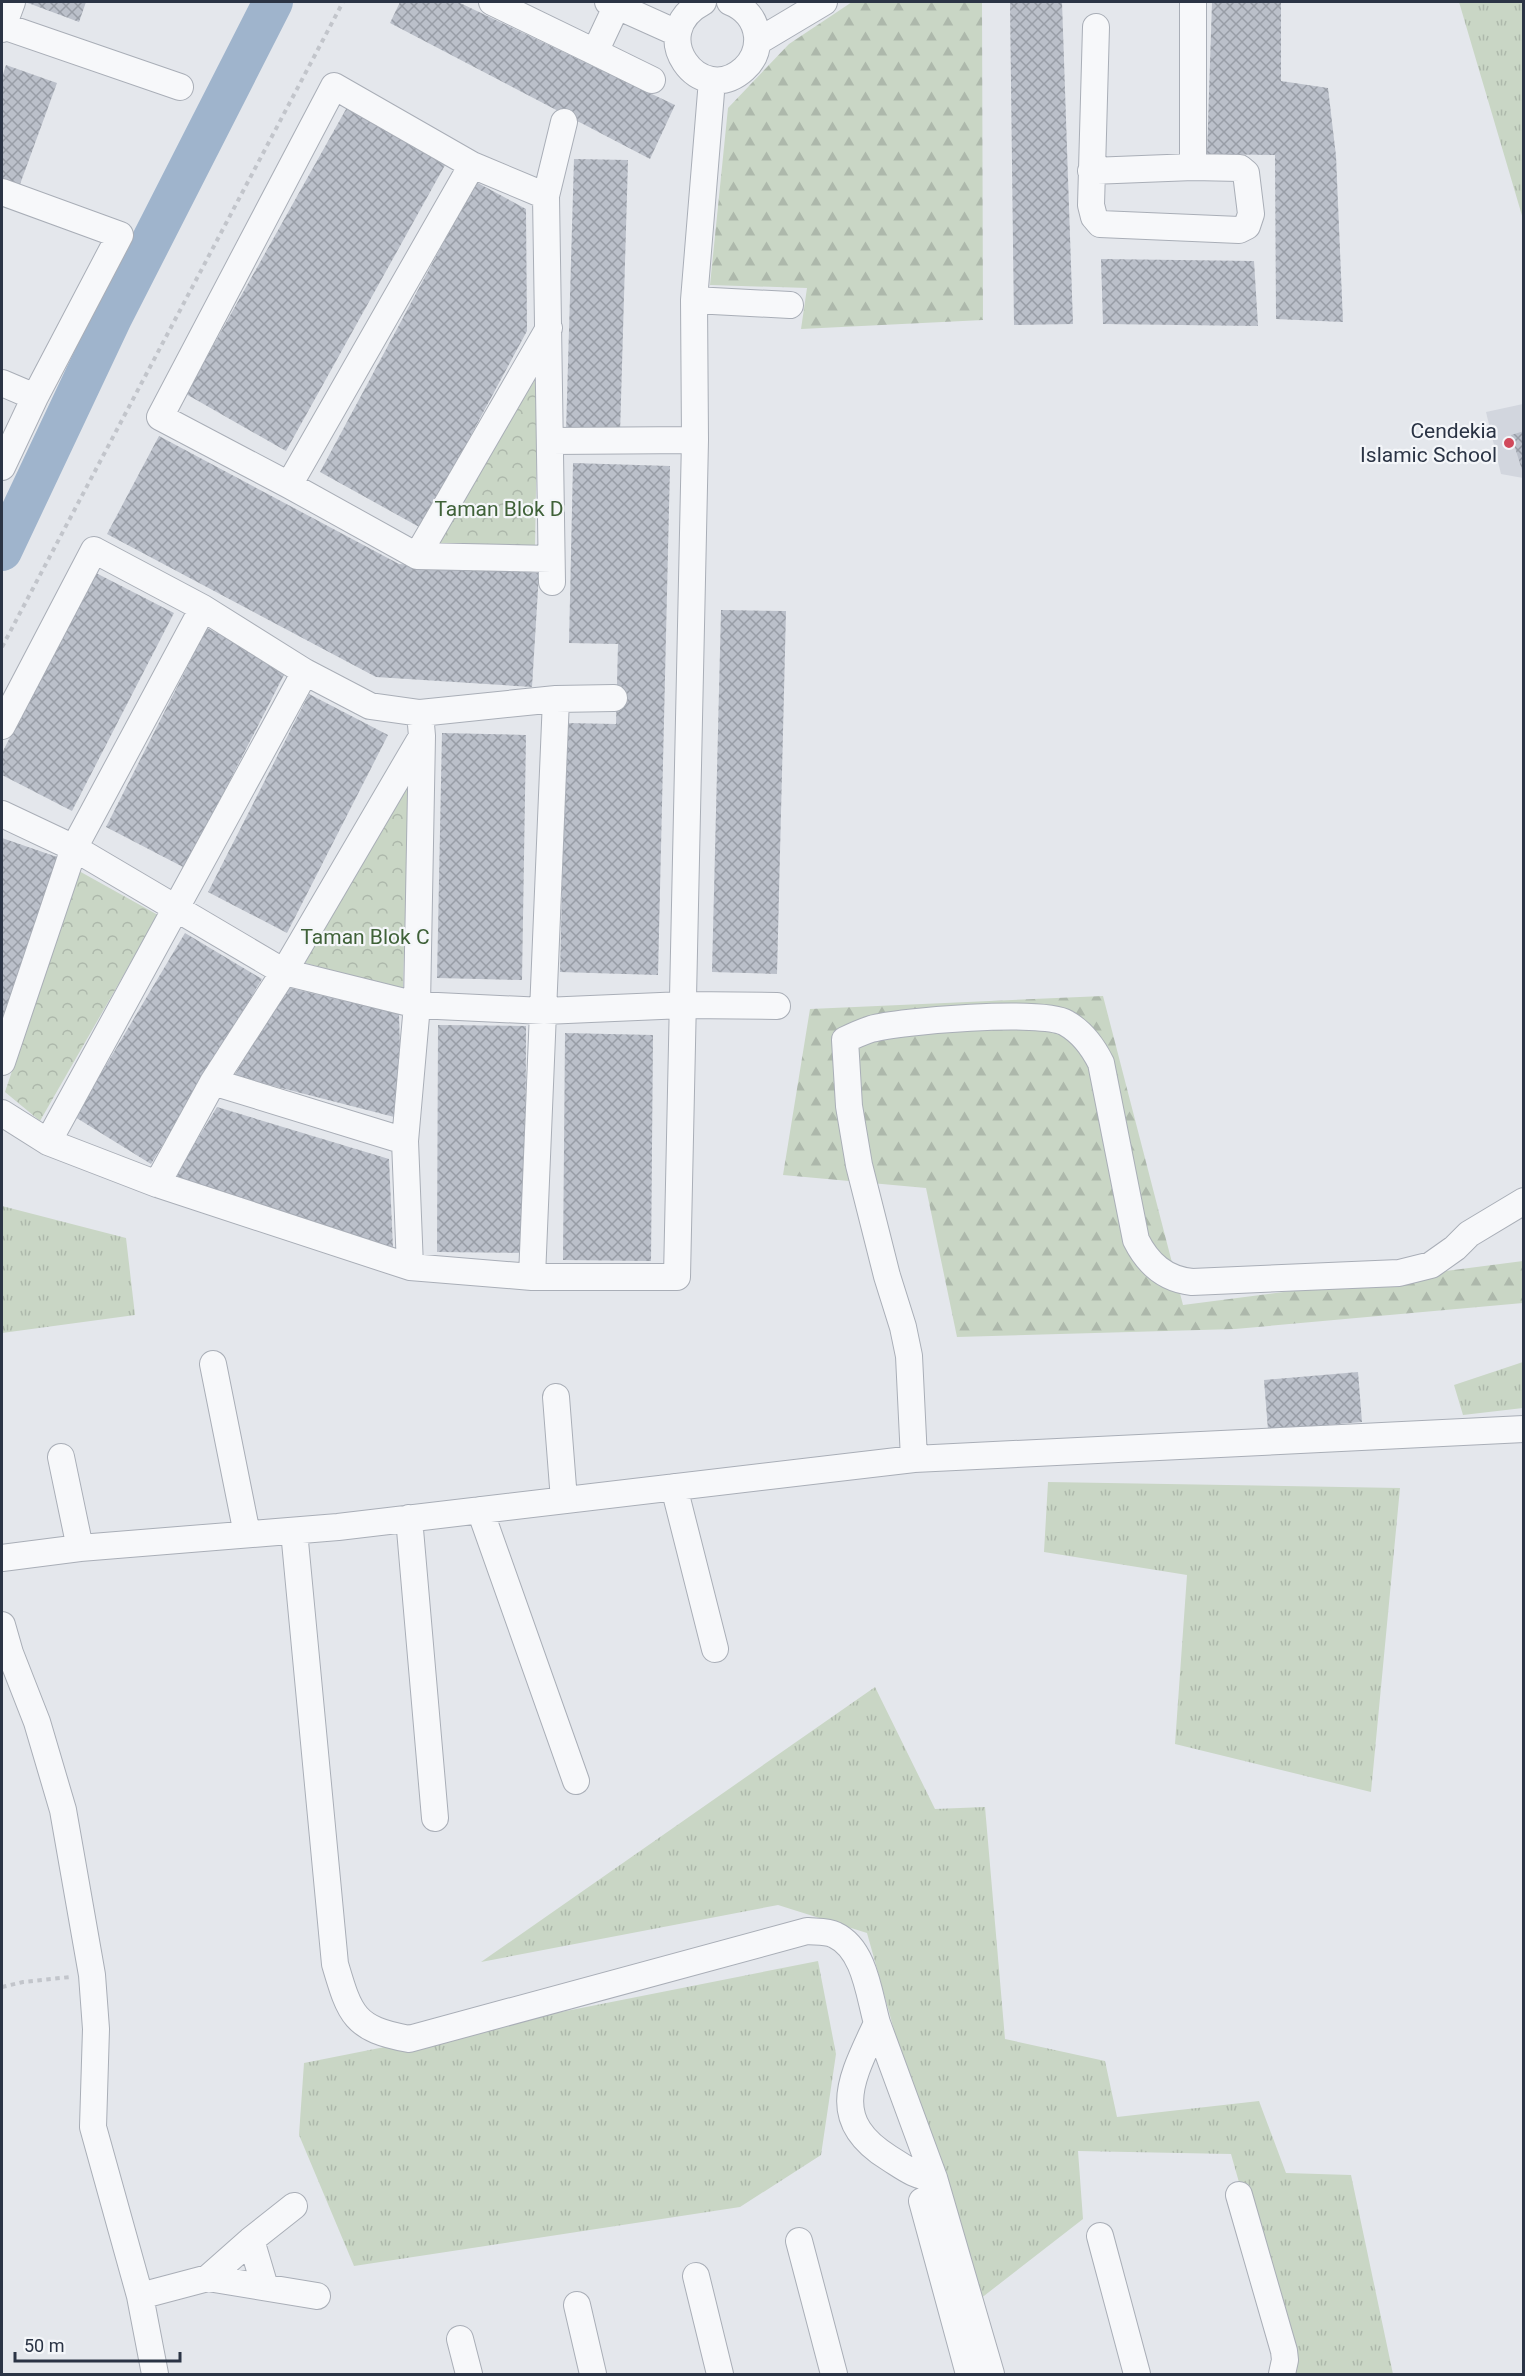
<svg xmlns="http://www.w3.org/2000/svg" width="1525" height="2376" viewBox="0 0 1525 2376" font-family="Roboto,sans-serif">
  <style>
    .built { fill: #d2d6de }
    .grass { fill: url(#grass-tufts) }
    .forest { fill: url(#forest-firs) }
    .park { fill: url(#park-crowns) }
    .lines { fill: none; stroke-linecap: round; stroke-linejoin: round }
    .river { stroke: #9fb4cc; stroke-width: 40 }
    .building { fill: url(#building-cross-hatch) }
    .minor-casing { stroke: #a9aeb7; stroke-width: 28 }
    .path { stroke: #c2c5cb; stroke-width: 4; stroke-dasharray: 4.5 4.5; stroke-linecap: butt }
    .minor { stroke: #f7f8fa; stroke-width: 26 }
    .poi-dot { fill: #d1495b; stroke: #f4f6f9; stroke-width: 2 }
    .labels { text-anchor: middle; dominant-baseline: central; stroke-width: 4.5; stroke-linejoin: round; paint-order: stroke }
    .poi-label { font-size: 21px; fill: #2b3445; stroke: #f4f6f9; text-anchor: end }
    .park-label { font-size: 21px; fill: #3f6138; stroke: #f4f6f9 }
  </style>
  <defs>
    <pattern id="grass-tufts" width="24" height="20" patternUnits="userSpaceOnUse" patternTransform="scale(1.5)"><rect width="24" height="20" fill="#c9d6c5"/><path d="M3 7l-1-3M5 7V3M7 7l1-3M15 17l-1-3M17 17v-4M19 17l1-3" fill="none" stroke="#adb8ab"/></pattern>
    <pattern id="forest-firs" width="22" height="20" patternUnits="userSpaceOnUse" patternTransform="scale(1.5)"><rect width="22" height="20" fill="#c9d6c5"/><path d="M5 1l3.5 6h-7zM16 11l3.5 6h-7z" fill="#adb8ab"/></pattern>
    <pattern id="park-crowns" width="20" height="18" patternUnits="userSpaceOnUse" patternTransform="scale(1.5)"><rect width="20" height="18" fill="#c9d6c5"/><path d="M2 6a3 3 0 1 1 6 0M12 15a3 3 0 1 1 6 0" fill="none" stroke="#adb8ab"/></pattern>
    <pattern id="building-cross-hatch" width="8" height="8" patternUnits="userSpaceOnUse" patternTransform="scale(1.5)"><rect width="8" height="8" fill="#bbc0ca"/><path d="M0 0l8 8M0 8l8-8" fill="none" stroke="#989da6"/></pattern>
  </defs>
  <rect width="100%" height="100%" fill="#e4e7ec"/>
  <!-- built -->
  <path class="built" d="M1523,404V478L1501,474L1486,412Z"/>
  <!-- grass -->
  <path class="grass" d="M1459,2H1523V219Z
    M2,1206L126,1238L135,1315L2,1333Z
    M1523,1362V1408L1463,1415L1454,1385Z
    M1048,1482L1400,1488L1371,1792L1175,1744L1187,1575L1044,1552Z
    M875,1687L935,1809L985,1807L1005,2039L1105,2061L1117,2117L1259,2101L1286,2173L1351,2175L1393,2374H1293L1231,2154L1078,2151L1083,2219L971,2306L867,1933L778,1905L481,1962Z
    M818,1961L836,2054L821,2155L740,2207L354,2266L299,2135L304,2063Z"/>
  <!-- forest -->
  <path class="forest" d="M852,2H982L983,320L801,329L807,288L710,285L728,108L789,44Z
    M1103,996L1183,1305L1523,1261V1303L1235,1329L957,1337L926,1188L783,1175L810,1009Z"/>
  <!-- park -->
  <path class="park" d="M538,375L535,546L434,545Z
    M409,778L403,989L305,963Z
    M79,871L158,915L40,1121L5,1092Z"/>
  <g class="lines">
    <!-- river -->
    <path class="river" d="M2,551L112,318L273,2"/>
  </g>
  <!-- building -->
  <path class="building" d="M29,2H86L79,22L28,3Z
    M400,2H458L675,105L650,159L390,23Z
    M1010,2H1062L1073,324L1014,325Z
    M1212,2H1281V81L1328,88L1336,156L1343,322L1276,319L1275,155L1207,154Z
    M6,65L57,83L19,187L2,181V77Z
    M350,102L449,158L286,451L186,394Z
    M574,159L628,160L620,434L566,432Z
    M476,182L526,209L527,331L421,528L320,472Z
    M1101,259L1254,261L1258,326L1103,324Z
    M1524,431V473H1523L1511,435Z
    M159,436L399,564L539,573L532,687L376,677L107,534Z
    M573,463L670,466L658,975L560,972L566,723L616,724L618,644L569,643Z
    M94,572L174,613L72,811L2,775V753Z
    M721,610L786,611L777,974L712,972Z
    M207,628L287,669L185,868L106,827Z
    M309,694L388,735L287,933L208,892Z
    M442,733L526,735L522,980L437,978Z
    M2,838L60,858L2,1032Z
    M185,933L262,979L151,1164L75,1117Z
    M286,987L399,1014L402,1119L234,1076Z
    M438,1025L526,1026L525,1253L437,1252Z
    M565,1033L653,1035L651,1261L563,1260Z
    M217,1107L389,1159L393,1248L172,1181Z
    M1358,1372L1362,1422L1268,1430L1264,1380Z"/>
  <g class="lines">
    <!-- minor casing -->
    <g class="minor-casing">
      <path id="minor" d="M492,2L595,52L617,5
        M608,2L677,33
        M703,2C644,33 700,109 744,69C754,60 758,48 757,36C755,19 745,8 730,2
        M1193,2V167
        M3,26L180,87
        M2,29L12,2
        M757,42L824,2
        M595,52L652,80
        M1091,171L1193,167L1240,168L1246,173L1251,214L1247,226L1239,230L1100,224L1094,217L1091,205L1096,27
        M2,192L120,235L35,397L2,467
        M546,196L472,165L334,86L160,417L289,485L417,556L551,559
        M694,300L790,305
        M2,383L35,397
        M551,441L695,440
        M289,485L472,165
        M417,556L549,328
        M552,582L546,196L564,122
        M2,726L94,550L203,608L305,672L370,706L420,713L556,699L614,698
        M2,814L74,848L284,972L417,1005L544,1011L684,1005L777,1006
        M2,1062L74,848L203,608
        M213,1082L405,1141
        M2,1113L48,1142L157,1184L410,1267L532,1277H677L695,440L694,300L712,80
        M48,1142L305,672
        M157,1184L213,1082L284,972L421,738
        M410,1267L405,1141L417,1005L422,736L420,713
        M532,1277L556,699
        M213,1364L247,1534
        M556,1397L564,1500
        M61,1457L80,1548
        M914,1459L909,1356L903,1327L887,1276L859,1165L849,1106L845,1040C853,1036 862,1032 871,1029C899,1021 1043,1009 1066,1023C1082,1032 1093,1047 1101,1063L1136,1240C1148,1264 1165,1279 1192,1282L1399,1273L1431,1265L1455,1248L1469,1234L1524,1201
        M674,1487L715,1649
        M480,1510L576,1781
        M409,1518L435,1818
        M294,1531L335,1964C350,2015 354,2029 409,2039L807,1931C815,1932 827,1931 835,1935C865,1949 869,1995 877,2023
        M2,1558L80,1548L338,1527L914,1459L1524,1429
        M2,1625L10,1653L37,1722L63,1810L92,1975L96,2029L93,2127L140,2296L155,2374
        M934,2178C914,2176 905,2168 889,2158C826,2119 853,2076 877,2023L934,2178L991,2374
        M1239,2195L1284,2351L1285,2360L1282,2374
        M922,2201L969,2374
        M1100,2236L1137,2374
        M251,2240L265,2287
        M799,2241L834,2374
        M696,2276L720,2374
        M208,2278L317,2296
        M140,2296L208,2278L251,2240L294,2206
        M577,2305L593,2374
        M460,2339L469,2374"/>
    </g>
    <!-- path -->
    <path class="path" d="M2,647L343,2
      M2,1987L23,1982L70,1977"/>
    <!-- minor -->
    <use href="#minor" class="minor"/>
  </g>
  <!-- markers -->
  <circle class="poi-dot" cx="1509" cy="443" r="6"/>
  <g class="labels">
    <!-- poi labels -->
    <g class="poi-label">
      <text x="1497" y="431">Cendekia<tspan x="1497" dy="24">Islamic School</tspan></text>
    </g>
    <!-- park labels -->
    <g class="park-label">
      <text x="499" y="509">Taman Blok D</text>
      <text x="365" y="937">Taman Blok C</text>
    </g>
  </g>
  <!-- border -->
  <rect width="1525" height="2376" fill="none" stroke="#2b3445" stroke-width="6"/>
  <!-- scale -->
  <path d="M15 2352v9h165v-9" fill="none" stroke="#2b3445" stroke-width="3"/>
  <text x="24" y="2352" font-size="18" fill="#2b3445" stroke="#f4f6f9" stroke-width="4.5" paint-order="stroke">50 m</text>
</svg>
